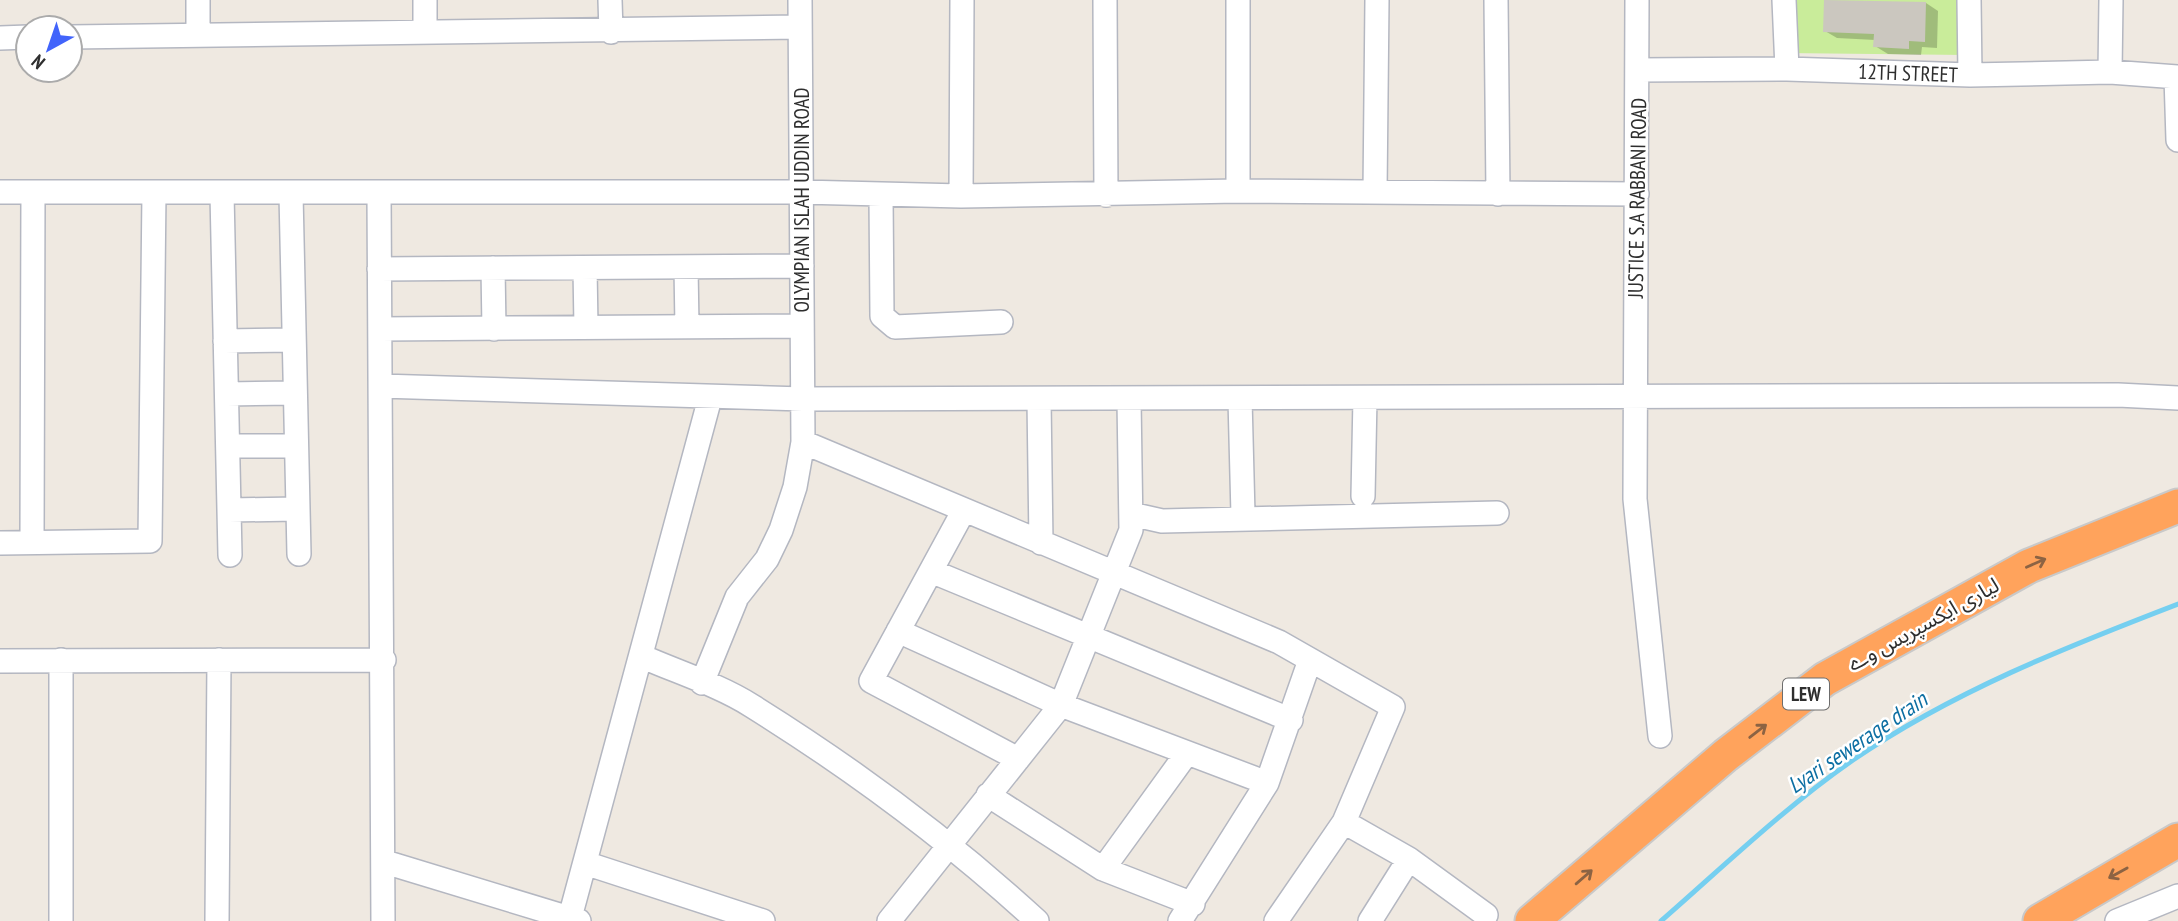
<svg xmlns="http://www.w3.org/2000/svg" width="2178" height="921" viewBox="0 0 2178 921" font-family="'PT Sans Narrow','Noto Sans Arabic',sans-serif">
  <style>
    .pitch { fill: #c9ec9a }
    .shadow { fill: #0003 }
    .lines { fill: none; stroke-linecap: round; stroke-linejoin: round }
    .stream { stroke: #75cff0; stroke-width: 5 }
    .building { fill: #cbc7bf }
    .minor-casing { stroke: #b4b7c1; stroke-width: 26 }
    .highway-casing { stroke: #c9c9c9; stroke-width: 37 }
    .minor { stroke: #fff; stroke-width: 23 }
    .highway { stroke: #ffa35c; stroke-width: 33 }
    .oneway { stroke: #8c6343 }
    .labels { text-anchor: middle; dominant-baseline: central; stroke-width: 5; stroke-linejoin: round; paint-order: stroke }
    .shield { fill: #fff; stroke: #6d6d6d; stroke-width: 2 }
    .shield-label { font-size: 19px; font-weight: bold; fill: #2e2e2e }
    .street-label { font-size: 21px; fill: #2e2e2e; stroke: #fff }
    .water-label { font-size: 23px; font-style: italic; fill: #0d6fa3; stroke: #fff }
  </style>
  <rect width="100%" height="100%" fill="#efe9e1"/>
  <!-- pitch -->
  <path class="pitch" d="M1783,0H1965L1966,55L1783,53Z"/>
  <!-- shadow -->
  <path class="shadow" d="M1926,3L1938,11L1937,48L1922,47L1921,55L1888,54L1875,46V40L1837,38L1825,31Z"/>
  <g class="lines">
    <!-- stream -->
    <path class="stream" d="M1661,921C1724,866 1784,808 1853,760C1952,692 2066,647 2178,604"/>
  </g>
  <!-- building -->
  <path class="building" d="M1824,0L1926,2L1925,42L1909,41V49L1873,47L1874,34L1823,32Z"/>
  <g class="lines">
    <!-- minor casing -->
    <g class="minor-casing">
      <path id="minor" d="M198,0V35
        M610,0L611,32
        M800,0L803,442L1279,642L1393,707L1344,822L1276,921
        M1105,0L1106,195
        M1238,0V191
        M1496,0L1498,194
        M1637,0L1635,499L1660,736
        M1784,0L1787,69
        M1969,0L1970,75
        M425,31V0
        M70,37L800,27
        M0,38L28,37
        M1639,70L1787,69L1970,75L2110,72L2178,77
        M2110,72L2111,0
        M2176,77L2178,140
        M0,192H802L961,196L1238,191L1637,194
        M1375,192L1377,0
        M379,193L383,921
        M222,194L230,555
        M291,194L299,554
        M881,196L882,316L895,327L1001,322
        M961,196L962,0
        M686,267L687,327
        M493,268L494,329
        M585,268L586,327
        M379,269L802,266
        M380,329L802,326
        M225,341L294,340
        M381,386L803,399L2118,395L2178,398
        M227,394L295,393
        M1240,399L1243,515
        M1039,400L1041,543
        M228,446H296
        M1363,496L1365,398
        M229,510L297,509
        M964,510L871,681L1018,759
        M1131,514L1162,521L1497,513
        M32,542L33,192
        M0,543L150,541L154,193
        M931,571L1291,720
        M898,631L1061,705L1267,783
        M641,656C677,672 719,685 752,706C853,769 950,841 1037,921
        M0,661L384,660
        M702,683L737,597L767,559L781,530L795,487L803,442
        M988,795L1103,869L1193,904
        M1344,822L1409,859L1370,921
        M1409,859L1486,915
        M385,862L579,921
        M585,863L763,921
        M1103,869L1187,753
        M61,921V660
        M217,921L219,660
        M569,921L710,398
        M889,921L1061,705L1131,530L1129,400
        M1180,921L1267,783L1310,660
        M2117,921L2178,896"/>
    </g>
    <!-- highway casing -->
    <g class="highway-casing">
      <path id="highway" d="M1532,921L1726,755L1825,679L2029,566L2178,506
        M2040,921L2178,840"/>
    </g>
    <!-- minor -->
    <use href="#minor" class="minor"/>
    <!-- highway -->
    <use href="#highway" class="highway"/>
  </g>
  <!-- one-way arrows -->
  <defs><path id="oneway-shaft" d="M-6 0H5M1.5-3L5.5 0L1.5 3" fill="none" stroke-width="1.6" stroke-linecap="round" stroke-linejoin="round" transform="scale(1.75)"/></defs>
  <g class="oneway">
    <use href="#oneway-shaft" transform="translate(2036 563) rotate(-24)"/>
    <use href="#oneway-shaft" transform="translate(1758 731) rotate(-38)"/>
    <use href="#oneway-shaft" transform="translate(2118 873) rotate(151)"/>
    <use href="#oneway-shaft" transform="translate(1584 877) rotate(-41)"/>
  </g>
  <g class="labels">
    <!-- shield labels -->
    <rect class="shield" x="1783" y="678.5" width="46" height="31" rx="5"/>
    <g class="shield-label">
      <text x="1806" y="694">LEW</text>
    </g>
    <!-- street labels -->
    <g class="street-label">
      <text transform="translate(1908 73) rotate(2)">12TH STREET</text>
      <text transform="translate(1637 198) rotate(-89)">JUSTICE S.A RABBANI ROAD</text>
      <text transform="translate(801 200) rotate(-90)">OLYMPIAN ISLAH UDDIN ROAD</text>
      <text transform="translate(1923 624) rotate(-29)">لیاری ایکسپریس وے</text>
    </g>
    <!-- water labels -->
    <g class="water-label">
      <text transform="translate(1857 742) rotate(-34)">Lyari sewerage drain</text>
    </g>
  </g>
  <!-- north arrow -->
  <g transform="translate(49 49) rotate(220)"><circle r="33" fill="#ffffff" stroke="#ababab" stroke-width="2"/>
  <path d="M0-5L12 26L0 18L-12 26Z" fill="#4264fb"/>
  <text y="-10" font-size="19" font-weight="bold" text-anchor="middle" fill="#2e2e2e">N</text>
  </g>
</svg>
